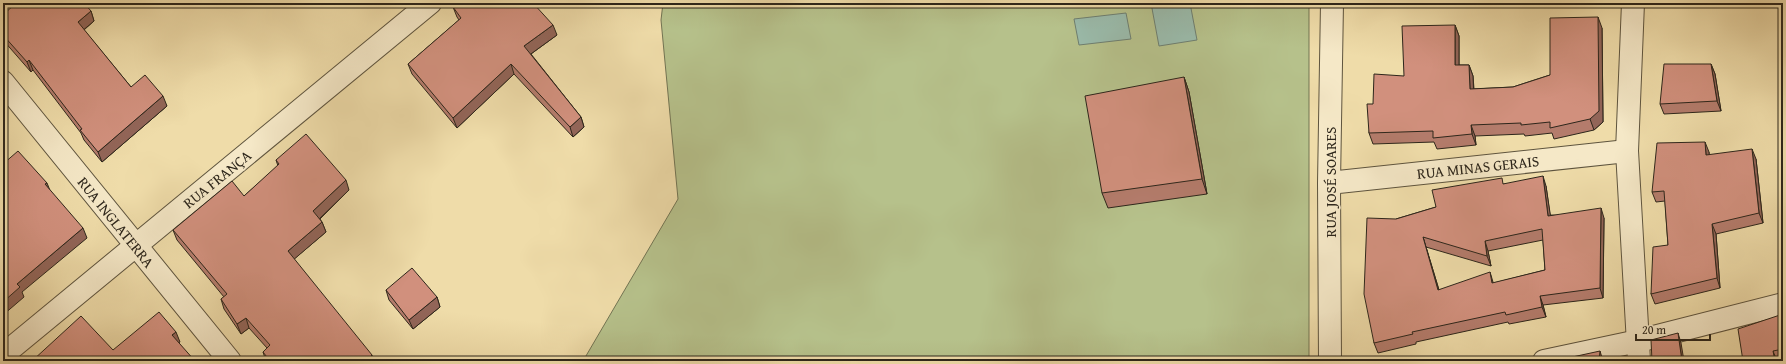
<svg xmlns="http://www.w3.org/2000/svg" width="1786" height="364" viewBox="0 0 1786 364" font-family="'Gentium Book Plus',serif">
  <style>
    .green { fill: #b6c18b; stroke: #727453 }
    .water { fill: #9abbab; stroke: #6e7f71 }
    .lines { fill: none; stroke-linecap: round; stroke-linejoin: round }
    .minor-casing { stroke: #5e543e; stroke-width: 24 }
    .tertiary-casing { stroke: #5e543e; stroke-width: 24 }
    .minor { stroke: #f5e8c7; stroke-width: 22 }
    .tertiary { stroke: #f5e8c7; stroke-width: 22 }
    .wall { fill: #b47c6c; stroke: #2d261b; fill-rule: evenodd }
    .shaded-wall { fill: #926558; stroke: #2d261b }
    .building { fill: #d1907d; stroke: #2d261b; fill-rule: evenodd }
    .labels { text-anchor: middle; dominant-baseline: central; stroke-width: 3.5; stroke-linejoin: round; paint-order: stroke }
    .street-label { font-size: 15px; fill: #2d261b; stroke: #f5e8c7 }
  </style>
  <rect width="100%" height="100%" fill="#efdca9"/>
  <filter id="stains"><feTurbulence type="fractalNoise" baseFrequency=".005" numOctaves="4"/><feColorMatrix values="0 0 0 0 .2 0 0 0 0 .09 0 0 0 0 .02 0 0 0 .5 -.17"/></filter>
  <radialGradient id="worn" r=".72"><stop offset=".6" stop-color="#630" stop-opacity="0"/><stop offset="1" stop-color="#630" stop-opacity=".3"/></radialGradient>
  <!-- green -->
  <path class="green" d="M663,3H1309V361H583L678,199L661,20Z"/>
  <!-- water -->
  <path class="water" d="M1151,3H1190L1197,40L1159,46Z
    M1126,13L1131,39L1079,45L1074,19Z"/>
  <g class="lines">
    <!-- minor casing -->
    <g class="minor-casing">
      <path id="minor" d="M3,82L230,361
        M1329,183L1627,151
        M3,355L430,3
        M1330,361L1329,183L1332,3
        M1544,361L1638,341L1783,304"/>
    </g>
    <!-- tertiary casing -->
    <g class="tertiary-casing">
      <path id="tertiary" d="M1633,3L1627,151L1639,361"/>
    </g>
    <!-- minor -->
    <use href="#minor" class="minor"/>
    <!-- tertiary -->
    <use href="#tertiary" class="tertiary"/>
  </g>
  <!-- wall -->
  <path class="wall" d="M453,7L557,35L531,54L581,117L584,127L573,137L514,74L457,128L412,74L408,64L459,20L457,17Z
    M91,11L94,21L84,30L131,87L167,106L102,162L84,140L81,133L33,70L31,72L3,40V15Z
    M1455,25L1459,36V65H1469L1473,76L1474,89L1513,87L1550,75L1602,28L1603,122L1594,130L1554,139L1552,133L1525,136L1524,134L1475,136L1476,145L1437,149L1434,142L1373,144L1369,133L1373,104L1404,76Z
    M1711,64L1715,74L1721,111L1664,114L1660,104Z
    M1184,77L1189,92L1207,194L1108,208L1102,193Z
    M1709,152V155L1756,159L1763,223L1716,234L1720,288L1655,304L1651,294L1668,245L1665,201L1656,202L1652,192Z
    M276,160L349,190L320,219L322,222L326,232L294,259L374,361H266L263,352L267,348L249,328L241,334L224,309L221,299L224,297L177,240L173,230L244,196L278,166Z
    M1504,184L1546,186L1550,215L1604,218L1603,298L1543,305L1546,317L1509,324L1508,322L1416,342V344L1378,353L1374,343L1396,219L1436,207ZM1543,240L1545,270L1494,283L1439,290L1426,247L1491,266L1488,251Z
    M386,290L437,297L440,307L413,329L389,300Z
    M1783,314V360L1777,361H1743Z"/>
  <!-- shaded-wall -->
  <path class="shaded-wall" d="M91,11L94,21L81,32L78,22Z
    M1598,17L1602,28L1603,122L1594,130L1590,119Z
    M553,25L557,35L528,56L524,46Z
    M1455,25L1459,36V76L1455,65Z
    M29,60L33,70L31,72L27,62Z
    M511,64L514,74L457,128L453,118Z
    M1711,64L1715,74L1721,111L1717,101Z
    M1469,65L1473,76L1474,100L1470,89Z
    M1184,77L1189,92L1207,194L1202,179Z
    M163,96L167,106L102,162L98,152Z
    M581,117L584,127L573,137L570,127Z
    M1471,125L1475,136L1476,145L1472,134Z
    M1705,142L1709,152L1710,165L1706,155Z
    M1752,149L1756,159L1763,223L1759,213Z
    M1543,176L1546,186L1552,226L1548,216Z
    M346,180L349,190L317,221L313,211Z
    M47,183L51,193L45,184Z
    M1601,208L1604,218L1603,298L1600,288Z
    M322,222L326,232L292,261L288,251Z
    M1712,224L1716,234L1720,288L1717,278Z
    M83,228L87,238L22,292L24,297L3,315V302L17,284Z
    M1423,237L1426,247L1442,300L1438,290Z
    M1485,241L1488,251L1491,266L1487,256Z
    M1490,272L1493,282L1495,293L1492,283Z
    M1540,296L1543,305L1546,317L1542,307Z
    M437,297L440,307L413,329L409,320Z
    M246,318L249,328L241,334L237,324Z
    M176,332L180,342L176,345L172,335Z
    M1678,333L1681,343L1684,361H1682Z
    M1600,351L1603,361H1599Z
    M1773,351L1777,361H1775Z
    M372,355L374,361H366Z"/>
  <!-- building -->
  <path class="building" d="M16,3H84L91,11L78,22L131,87L145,75L163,96L98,152L80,130L82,129L29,60L27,62L3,35V15Z
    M458,3H533L553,25L524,46L581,117L570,127L511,64L453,118L408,64L461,18L453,7Z
    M1598,17L1599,111L1590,119L1550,128V122L1521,125V123L1471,125L1472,134L1433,138V131L1369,133L1367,104H1373L1374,74L1404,76L1402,26L1455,25V65H1469L1470,89L1513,87L1550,75V18Z
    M1664,64H1711L1717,101L1660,104Z
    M1184,77L1202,179L1102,193L1085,96Z
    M306,134L346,180L313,211L322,222L288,251L372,355L366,361H270L263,352L270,345L246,318L237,324L221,299L227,294L173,230L232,181L244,196L279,164L276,160Z
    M1705,142L1706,155L1752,149L1759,213L1712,224L1717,278L1651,294L1653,247L1668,245L1664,191L1652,192L1657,143Z
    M18,151L47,183L45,184L83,228L17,284L20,287L3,302V164Z
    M1543,176L1548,216L1601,208L1600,288L1540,296L1542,307L1506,315L1505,312L1412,332L1413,334L1374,343L1364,294L1367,218L1396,219L1436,207L1432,190L1502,178L1503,184ZM1542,229L1545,270L1492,283L1490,272L1438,290L1423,237L1487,256L1485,241Z
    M412,268L437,297L409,320L386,290Z
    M159,312L176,332L172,335L195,361H32L81,316L113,350Z
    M1783,314V349L1773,351L1775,361H1743L1738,329Z
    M1678,333L1682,361H1652L1651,340Z
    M1600,351L1599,361H1554Z
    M20,357L23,361H16Z
    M1531,359L1534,361H1525V360Z"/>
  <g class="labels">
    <!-- street labels -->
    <g class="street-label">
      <text transform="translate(1478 167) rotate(-6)">RUA MINAS GERAIS</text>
      <text transform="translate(217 179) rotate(-39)">RUA FRANÇA</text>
      <text transform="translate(1330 182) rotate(-90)">RUA JOSÉ SOARES</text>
      <text transform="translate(116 222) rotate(51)">RUA INGLATERRA</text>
    </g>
  </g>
  <!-- margin -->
  <rect width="1786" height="364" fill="none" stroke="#efdca9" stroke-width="16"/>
  <rect x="4" y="4" width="1778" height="356" fill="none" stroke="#2d261b" stroke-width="2"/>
  <rect x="8" y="8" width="1770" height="348" fill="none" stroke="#2d261b"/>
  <!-- scale -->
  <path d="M1636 334v6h74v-6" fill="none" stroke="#2d261b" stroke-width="2"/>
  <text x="1642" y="334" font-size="12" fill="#2d261b" stroke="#f5e8c7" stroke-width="3" paint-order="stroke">20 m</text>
  <rect width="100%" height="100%" filter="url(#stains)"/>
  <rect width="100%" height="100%" fill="url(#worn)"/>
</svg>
